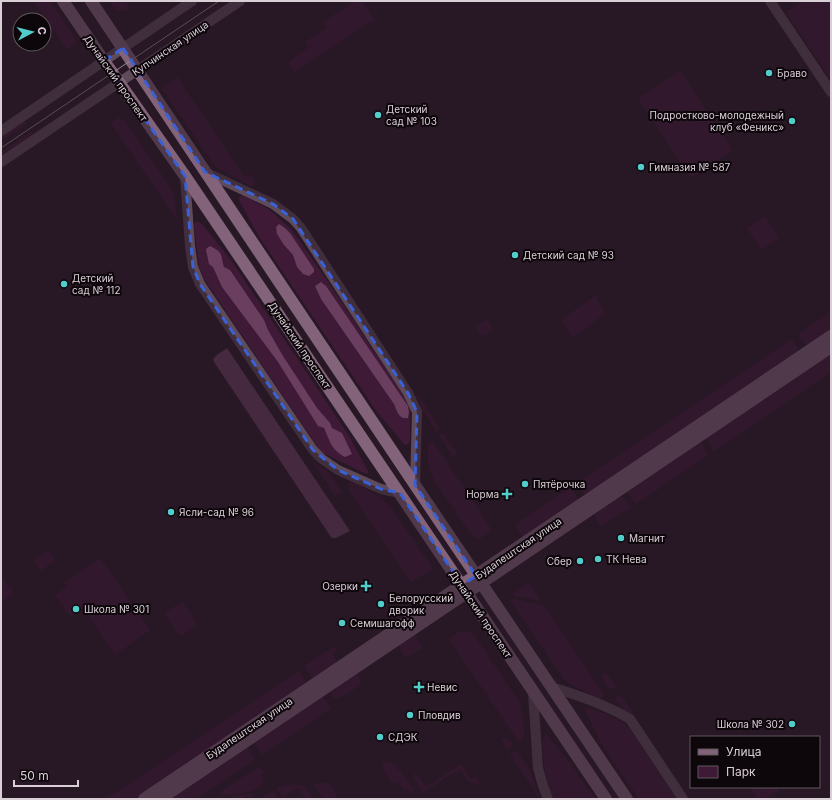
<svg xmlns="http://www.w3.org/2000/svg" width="832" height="800" viewBox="0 0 832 800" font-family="Inter,sans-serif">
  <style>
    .green { fill: #3e1a37 }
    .forest { fill: #693e5f }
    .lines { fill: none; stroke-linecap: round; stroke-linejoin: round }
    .street { stroke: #5e4a59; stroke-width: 10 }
    .secondary { stroke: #82637a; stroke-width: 12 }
    .tram { stroke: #988b95; stroke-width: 1 }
    .marked { fill: none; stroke: #3961d8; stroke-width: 3; stroke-dasharray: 8 5; stroke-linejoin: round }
    .poi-dot { fill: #52cdcc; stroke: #0d060b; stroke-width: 1.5 }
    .labels { text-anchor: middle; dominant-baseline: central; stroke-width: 4; stroke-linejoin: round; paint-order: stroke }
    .street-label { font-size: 10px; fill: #dacfd7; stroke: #0d060b }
    .poi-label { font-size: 10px; fill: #dacfd7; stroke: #0d060b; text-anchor: start }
  </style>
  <rect width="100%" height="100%" fill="#281825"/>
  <!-- green -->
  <path class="green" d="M34,1H50L78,42L67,50Z
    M109,1H125L130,8C119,14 115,10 109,1Z
    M355,1H362L374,19L295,72L288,62L309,47L305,42L327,28L323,22Z
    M802,1H831V80L786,12Z
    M680,71L733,150L691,178L638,98Z
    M177,77L244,176L249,174C253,177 255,180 255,184L253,186H250L217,168L212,162L161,88Z
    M120,118L125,121L172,190L175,202L177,220L110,122L116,119Z
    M25,121L27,124L1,141V137Z
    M32,131L33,134L1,155V152Z
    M242,196H244L269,209L291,229L329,283L406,399L410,409V441L408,444L405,445L403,443L377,412L259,237L239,200V197Z
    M765,217L779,238L761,250L747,228Z
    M197,221L202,224L231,260L348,434L368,471V473L366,474L323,453L317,446L204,279L199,266L194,226L195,222Z
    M595,296L606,313L573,337L561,320Z
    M831,312V330L808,346L806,345L798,334Z
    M487,319L493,330L482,337L475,326Z
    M792,339L798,348V353L587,495L584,494L577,483Z
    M831,352V372L714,451L705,437Z
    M415,390L440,428L436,431L422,409Z
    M443,433L458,454L455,456L452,455L439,435Z
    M432,440L492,530L478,540L470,533L434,480C427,466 427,459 428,444Z
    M699,441L701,442L708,455L636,504L626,491Z
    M314,463L329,472L340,489L341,492L335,496Z
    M351,481H353L360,485V486L379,497L391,507L433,569L411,582L349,491V483Z
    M571,487L579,501L524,538L516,527L515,525Z
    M621,495L630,506L628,509L601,526L593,514Z
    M48,550L55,561L40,571L33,560Z
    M100,558L150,630L115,655L83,608L70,617L55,595L67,587L64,583Z
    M1,577H2L14,593L1,602Z
    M529,583L541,601L515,596L512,594Z
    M509,599H516L544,606L602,692L603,694V698L600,699L592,696V695L570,684L565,680Z
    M182,602L184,604L196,622V625L184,634L181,635L178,634L166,616V613L167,611Z
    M462,631L472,632L520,703L524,727V736L519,742L449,639L459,632Z
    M414,634L422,648L406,658L399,647V645Z
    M335,646L338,650L332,654L338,663L313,679L304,666Z
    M299,671L306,682L307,684L136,799H106Z
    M606,673L616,687L609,689L602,679V676Z
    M356,674L359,677L361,684C354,689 331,709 330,690Z
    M620,694L635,716L622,708L615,699Z
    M321,696L323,697L331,708L262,755L254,742Z
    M586,707L588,708L589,707L619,720L624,723L630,729L676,799H639L601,743L585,710Z
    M546,736L548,737L571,764L595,799H554C544,784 544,757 542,739Z
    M505,738L509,740L513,746L507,749L501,740Z
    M247,747L255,759L196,799H169Z
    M516,750L531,772L540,799L510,754Z
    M388,762C398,765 407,780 413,788V791L410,792L407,789L404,791L398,781L393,784L383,770V764Z
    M461,764L470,779L476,776L480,783L477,784L470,783L461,771L458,773L454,772L424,792L422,791L413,776L416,773L426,787Z
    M260,766L264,772L260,775L264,781C260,794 234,794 223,795L220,792Z
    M329,782L337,794L335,799H323L314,785Z
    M287,785H298L304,786L314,799H306L299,788L294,790L283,797L282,795H281L276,788Z
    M750,787H777L779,790L766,799H759Z
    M273,791L278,797L275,799H261Z
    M253,793L248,798L247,796L242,799H233L230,796Z"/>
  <!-- forest -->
  <path class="forest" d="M279,224L285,228L290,233L314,269V272L309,276L303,274L297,267L293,255L284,245L277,234L276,227Z
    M210,246C224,253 220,254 224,267L230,270L264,320L268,330L283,356L317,408L330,423L332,428L342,433L352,454L345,457C331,450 330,441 324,428L318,426L278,362L222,287L213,267L209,264L206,250L207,248Z
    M321,282L326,286L408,406L409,412L408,418C399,420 397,411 394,404L321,299L315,286Z
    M227,348L350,531L336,538H333L331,537L214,362L213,359L217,355Z"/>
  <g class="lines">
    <!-- street -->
    <path class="street" d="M770,1L831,92
      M1,131L192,1
      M1,162L240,1
      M205,172L273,204L293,219L301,228L408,393L417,412L415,485
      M185,176L190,246L193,267L200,284L313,450L322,459L338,470L381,489L400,493
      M551,687C578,695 606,705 630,719L683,799
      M533,692L538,768L543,786L548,799"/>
    <!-- secondary -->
    <path class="secondary" d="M63,1L104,61L185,176L606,799
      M91,1L415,485L627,799
      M144,799L831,336
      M160,799L502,569L831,347"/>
    <!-- tram -->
    <path class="tram" d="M1,148L219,1"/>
  </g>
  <!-- marked area -->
  <path d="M0 0H832V800H0ZM123,48L205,172L273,204L293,219L408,393L417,412L415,485L476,576L462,585L400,493L381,489L338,470L313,450L200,284L193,267L185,176L104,61Z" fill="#281825" fill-opacity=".55" fill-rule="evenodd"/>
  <path class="marked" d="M123,48L205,172L273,204L293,219L408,393L417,412L415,485L476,576L462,585L400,493L381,489L338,470L313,450L200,284L193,267L185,176L104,61Z"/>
  <!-- markers -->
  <g class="poi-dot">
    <circle cx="769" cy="73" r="4"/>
    <circle cx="378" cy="115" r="4"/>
    <circle cx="792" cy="121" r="4"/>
    <circle cx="641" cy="167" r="4"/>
    <circle cx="515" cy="255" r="4"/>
    <circle cx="64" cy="284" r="4"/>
    <circle cx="525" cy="484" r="4"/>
    <path d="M505 488h4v4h4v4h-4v4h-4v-4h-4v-4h4z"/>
    <circle cx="171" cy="512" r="4"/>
    <circle cx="621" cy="538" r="4"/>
    <circle cx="598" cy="559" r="4"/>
    <circle cx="580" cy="561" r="4"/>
    <path d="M364 580h4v4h4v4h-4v4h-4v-4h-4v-4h4z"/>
    <circle cx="381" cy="604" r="4"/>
    <circle cx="76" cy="609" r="4"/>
    <circle cx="342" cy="623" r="4"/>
    <path d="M417 681h4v4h4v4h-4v4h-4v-4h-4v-4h4z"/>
    <circle cx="410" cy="715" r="4"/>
    <circle cx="792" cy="724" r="4"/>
    <circle cx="380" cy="737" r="4"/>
  </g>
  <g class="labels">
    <!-- street labels -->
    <g class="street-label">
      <text transform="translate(170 48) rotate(-34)">Купчинская улица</text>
      <text transform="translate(116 78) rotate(55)">Дунайский проспект</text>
      <text transform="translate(300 345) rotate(56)">Дунайский проспект</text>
      <text transform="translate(518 548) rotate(-34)">Будапештская улица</text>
      <text transform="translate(481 614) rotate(56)">Дунайский проспект</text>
      <text transform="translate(249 728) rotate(-34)">Будапештская улица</text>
    </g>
    <!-- poi labels -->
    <g class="poi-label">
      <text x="777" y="73">Браво</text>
      <text x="386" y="109">Детский<tspan x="386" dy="12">сад № 103</tspan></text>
      <text x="784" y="115" text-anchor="end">Подростково-молодежный<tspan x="784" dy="12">клуб «Феникс»</tspan></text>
      <text x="649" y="167">Гимназия № 587</text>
      <text x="523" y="255">Детский сад № 93</text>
      <text x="72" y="278">Детский<tspan x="72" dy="12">сад № 112</tspan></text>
      <text x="533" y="484">Пятёрочка</text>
      <text x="499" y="494" text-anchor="end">Норма</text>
      <text x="179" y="512">Ясли-сад № 96</text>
      <text x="629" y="538">Магнит</text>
      <text x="606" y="559">ТК Нева</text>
      <text x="572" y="561" text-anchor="end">Сбер</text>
      <text x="358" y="586" text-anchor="end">Озерки</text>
      <text x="389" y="598">Белорусский<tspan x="389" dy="12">дворик</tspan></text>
      <text x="84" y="609">Школа № 301</text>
      <text x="350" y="623">Семишагофф</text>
      <text x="427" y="687">Невис</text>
      <text x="418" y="715">Пловдив</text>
      <text x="784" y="724" text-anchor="end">Школа № 302</text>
      <text x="388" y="737">СДЭК</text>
    </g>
  </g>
  <!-- border -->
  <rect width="832" height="800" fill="none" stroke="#dacfd7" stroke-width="4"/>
  <!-- legend -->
  <rect x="690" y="736" width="130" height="52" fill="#0d060b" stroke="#5f565d"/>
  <rect x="698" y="749" width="20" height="6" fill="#82637a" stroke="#5f565d"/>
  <text x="726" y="756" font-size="12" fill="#dacfd7">Улица</text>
  <rect x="698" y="766" width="20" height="12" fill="#3e1a37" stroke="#5f565d"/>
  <text x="726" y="776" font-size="12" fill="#dacfd7">Парк</text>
  <!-- north arrow -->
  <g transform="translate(32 32) rotate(83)"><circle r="19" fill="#0d060b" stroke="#5f565d"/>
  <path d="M0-3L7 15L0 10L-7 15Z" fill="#52cdcc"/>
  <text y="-6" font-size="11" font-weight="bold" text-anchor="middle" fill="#dacfd7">С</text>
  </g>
  <!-- scale -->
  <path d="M14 780v6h64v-6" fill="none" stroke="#dacfd7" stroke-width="2"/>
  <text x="20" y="780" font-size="12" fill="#dacfd7" stroke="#0d060b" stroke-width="3" paint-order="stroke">50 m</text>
</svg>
